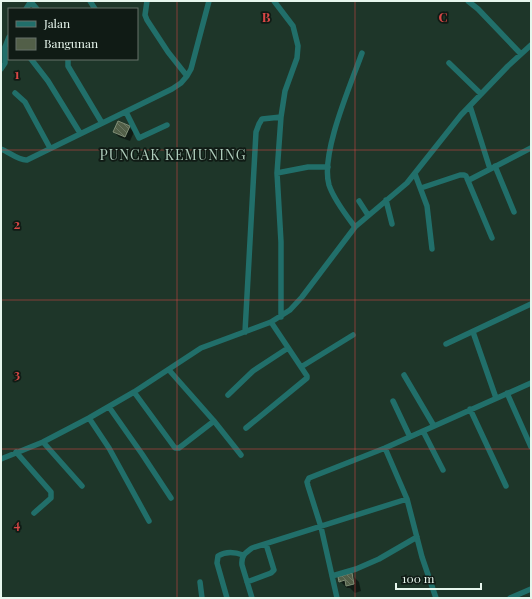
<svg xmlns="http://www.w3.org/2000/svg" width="532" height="599" viewBox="0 0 532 599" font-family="'Playfair Display',serif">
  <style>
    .shadow { fill: #0007 }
    .building { fill: url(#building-back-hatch); stroke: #7f8d75 }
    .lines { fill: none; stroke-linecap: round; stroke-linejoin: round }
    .street { stroke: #216f6a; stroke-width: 5.5 }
    .grid { fill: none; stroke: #d94746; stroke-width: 1; stroke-opacity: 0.55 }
    .labels { text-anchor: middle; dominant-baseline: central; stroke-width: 3.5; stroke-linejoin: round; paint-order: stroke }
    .quarter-label { font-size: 14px; letter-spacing: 1px; fill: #afccbb; stroke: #101b15 }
    .grid-label { font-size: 13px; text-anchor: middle; font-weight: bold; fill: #d94746; stroke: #101b15; stroke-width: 3.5; stroke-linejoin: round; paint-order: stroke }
  </style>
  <defs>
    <pattern id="building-back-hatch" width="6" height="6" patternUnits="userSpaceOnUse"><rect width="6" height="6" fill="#525f48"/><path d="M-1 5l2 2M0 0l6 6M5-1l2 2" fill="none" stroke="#6b7763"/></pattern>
  </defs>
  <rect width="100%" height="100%" fill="#1e3629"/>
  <!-- shadow -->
  <path class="shadow" d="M129,127L134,132L130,141L119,137L114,132Z
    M351,574L359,582L361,591L355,593L350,588H347L340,581Z"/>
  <!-- building -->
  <path class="building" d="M118,121L130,126L125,137L113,132Z
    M352,573L354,584L346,586L345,580L339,582L338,577Z"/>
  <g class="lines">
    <!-- street -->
    <path class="street" d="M90,1L95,9
      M147,1L145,15L147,20L168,52L187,76
      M274,1L293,26L298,46L297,58L285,91L281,117L277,173L281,242V317
      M468,1L478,9L520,53
      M31,2L37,9
      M26,9L31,1
      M31,59L48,81L80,133
      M68,59V66L102,123
      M449,63L481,94
      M1,69L5,63V47L9,37
      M15,93L25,102L50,148
      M470,106L490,169
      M126,112L139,138L167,125
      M1,149C9,152 19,161 27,160L172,89L181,83L187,76L191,69L209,1
      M495,166L514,212
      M277,173L308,167H328
      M415,174L427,206L432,249
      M469,180L531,148
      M421,188L460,175H464L466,176L492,238
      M386,200L392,224
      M359,201L368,215
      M355,227C346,215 334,200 329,185C320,154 351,84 362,53
      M245,332L256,132L259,124L262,119L281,117
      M473,332L496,398
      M446,344L531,304
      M301,367L353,335
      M169,370L214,421L241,455
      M404,375L434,426
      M134,392L175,448H179L214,421
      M507,393L531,447
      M228,395L253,371L288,348
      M393,401L410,437
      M109,407L142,454L171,498
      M470,409L506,486
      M89,418L109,448L149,521
      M246,428L307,378V376L271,322
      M423,431L443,470
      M43,442L82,486
      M385,448L407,499L422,557L436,598
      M16,452L51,492V498L34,513
      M1,459L43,442L89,418L134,392L201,348L271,322L290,310L302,297L355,227L407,183L461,115L508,66L531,45
      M332,576L356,569L379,559L417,537
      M200,582L202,598
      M247,582L271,573L274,570L266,544
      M227,598L217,563L218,556C226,551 235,552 243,555
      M252,598L242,565C241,556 245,553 252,548L407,499
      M337,598L321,527L308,486L307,482L309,478L385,448L531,383
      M510,598L531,589"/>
  </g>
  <!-- grid -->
  <path class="grid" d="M177,1V598M355,1V598M1,150H531M1,300H531M1,449H531"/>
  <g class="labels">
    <!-- quarter labels -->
    <g class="quarter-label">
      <text x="173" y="154">PUNCAK KEMUNING</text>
    </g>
  </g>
  <g class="grid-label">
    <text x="266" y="22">B</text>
    <text x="443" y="22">C</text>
    <text x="17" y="79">1</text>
    <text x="17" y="229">2</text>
    <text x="17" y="379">3</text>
    <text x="17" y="529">4</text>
  </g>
  <!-- border -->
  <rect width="532" height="599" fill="none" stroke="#e7f6ed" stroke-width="4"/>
  <!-- legend -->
  <rect x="8" y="8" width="130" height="52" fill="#101b15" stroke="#66736b"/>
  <rect x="16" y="21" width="20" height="6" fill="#216f6a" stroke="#66736b"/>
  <text x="44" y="28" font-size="12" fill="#e7f6ed">Jalan</text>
  <rect x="16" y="38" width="20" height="12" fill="#525f48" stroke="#66736b"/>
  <text x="44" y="48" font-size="12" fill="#e7f6ed">Bangunan</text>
  <!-- scale -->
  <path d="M396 583v6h85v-6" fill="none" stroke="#e7f6ed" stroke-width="2"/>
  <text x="402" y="583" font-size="12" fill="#e7f6ed" stroke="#101b15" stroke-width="3" paint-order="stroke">100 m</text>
</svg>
